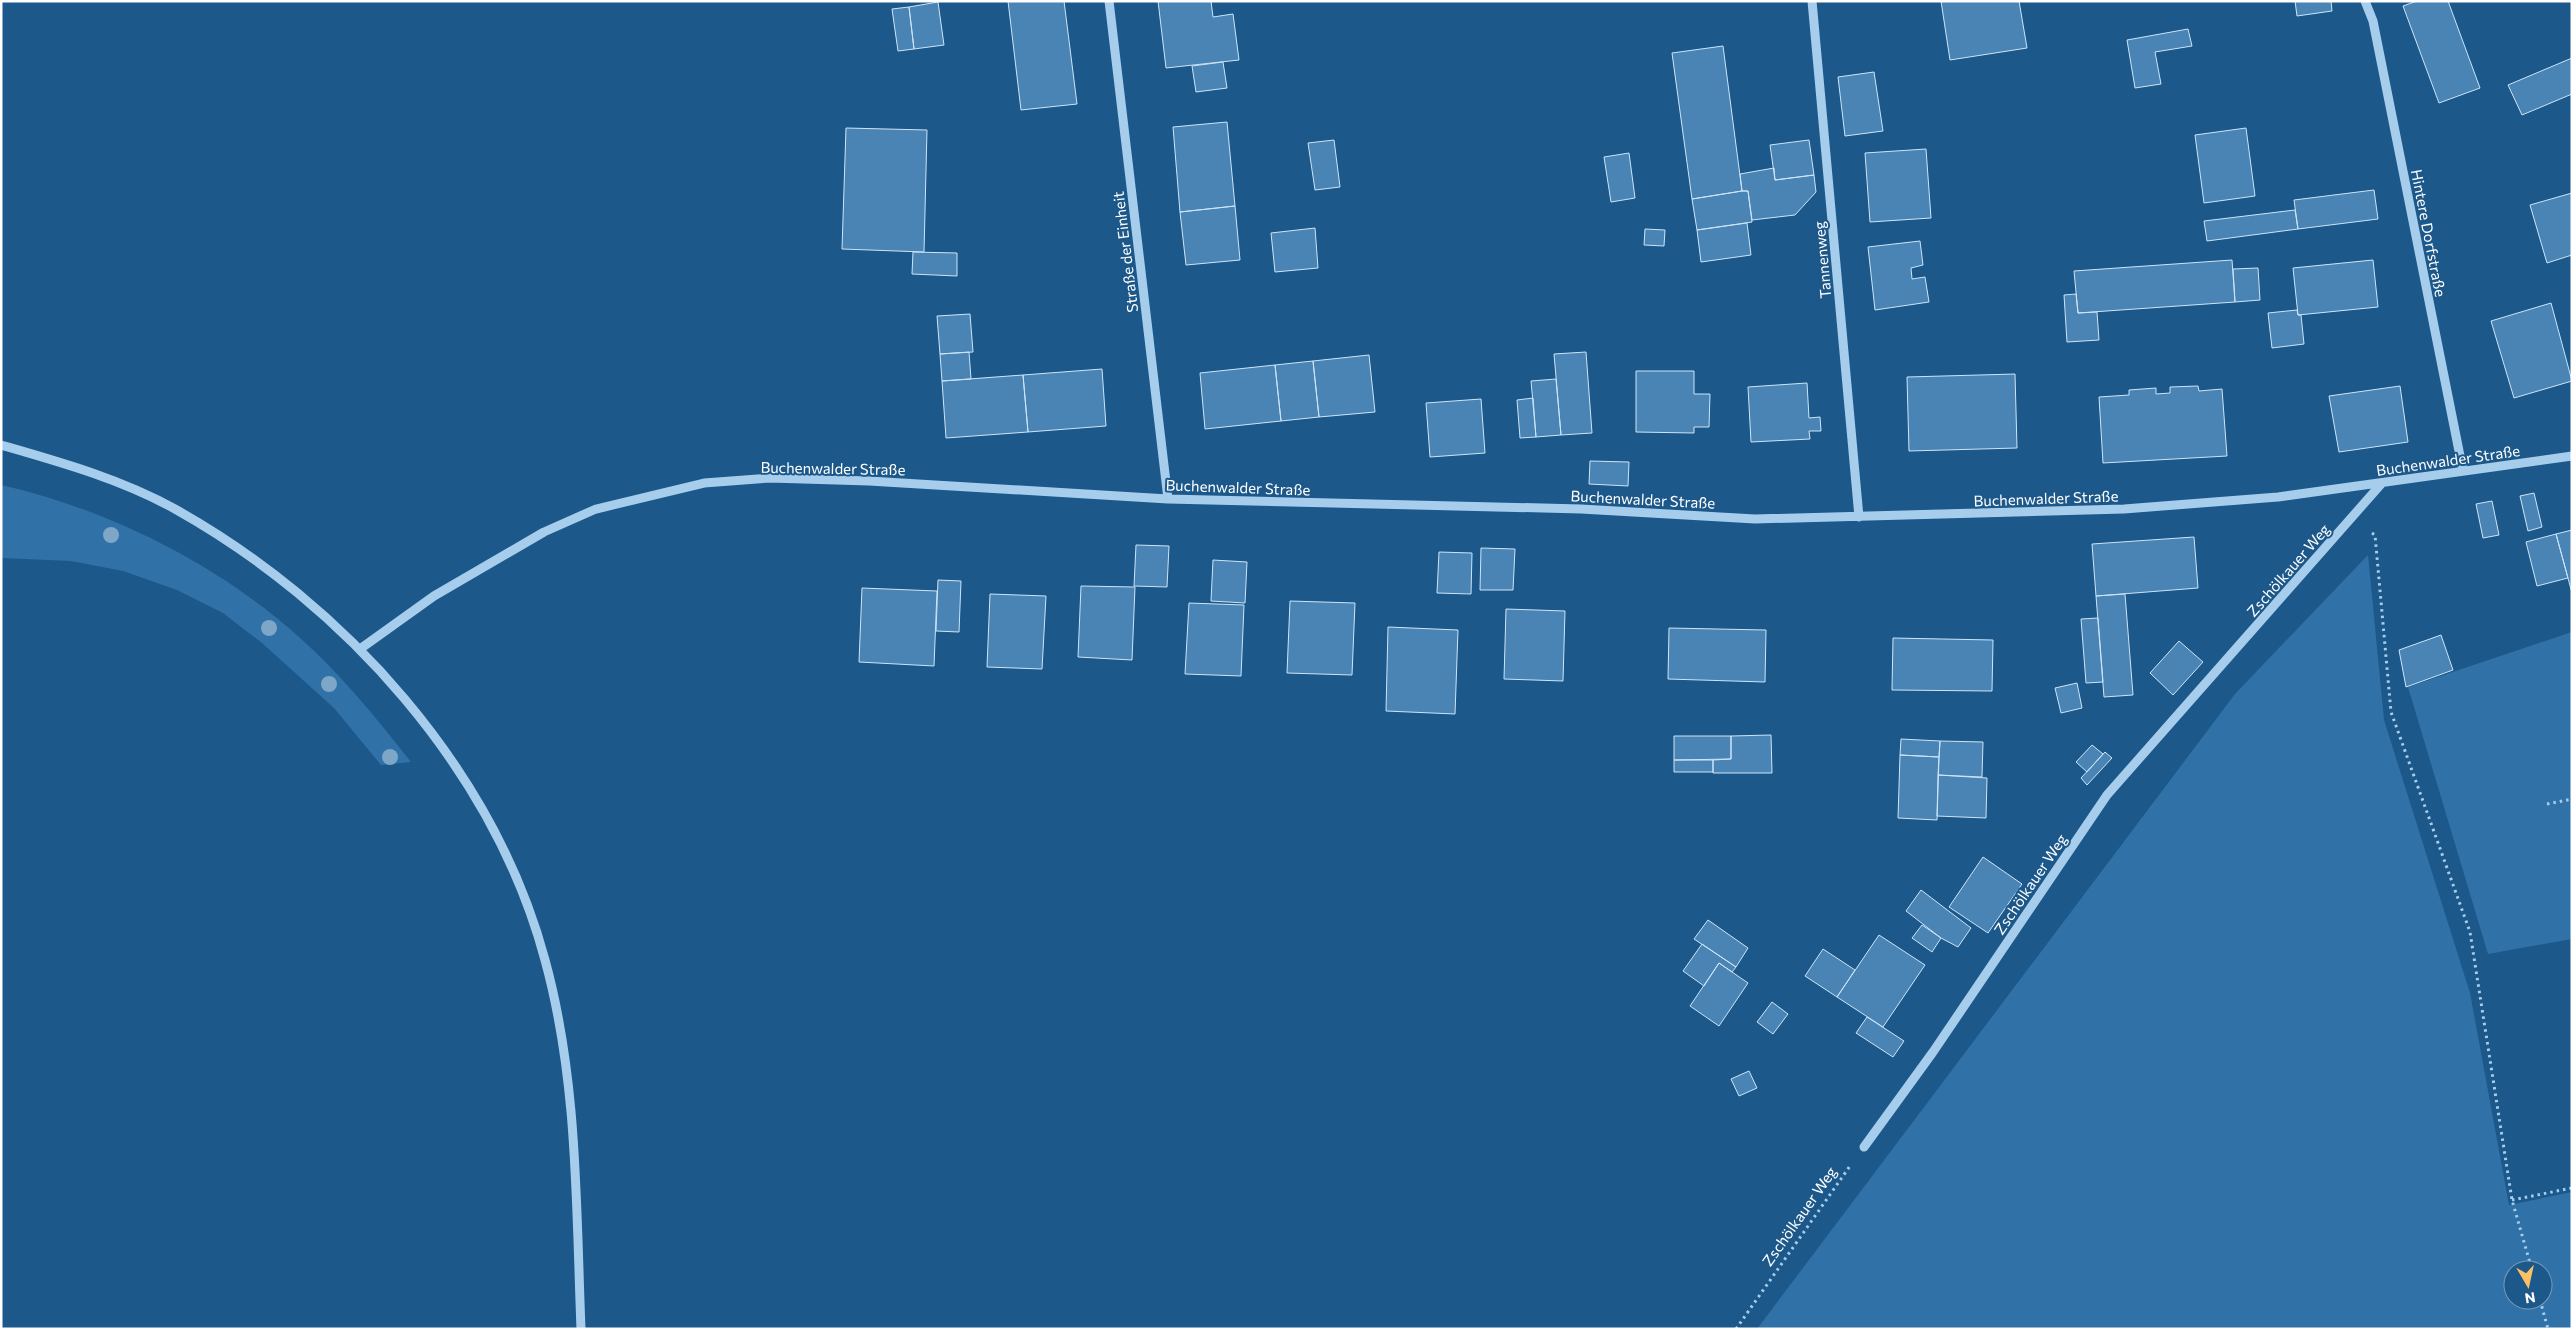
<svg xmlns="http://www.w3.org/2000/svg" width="2573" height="1330" viewBox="0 0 2573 1330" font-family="Commissioner,sans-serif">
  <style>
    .green { fill: #3072a7; fill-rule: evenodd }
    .building { fill: #4a84b4; stroke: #cce5f9 }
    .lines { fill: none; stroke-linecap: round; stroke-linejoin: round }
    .path { stroke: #a7cdec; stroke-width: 3; stroke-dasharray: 2.5 4; stroke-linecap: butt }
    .minor { stroke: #a7cdec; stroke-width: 9 }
    .tree { fill: #7da6c7 }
    .labels { text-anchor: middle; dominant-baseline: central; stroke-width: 4; stroke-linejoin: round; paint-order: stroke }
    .street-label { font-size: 15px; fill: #fff; stroke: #1c588a }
  </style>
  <rect width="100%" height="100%" fill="#1c588a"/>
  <!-- green -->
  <path class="green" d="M1,485C108,509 218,564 299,637C341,674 376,718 411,762L381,765L334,708L262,643L223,613L177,590L123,571L71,561L1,558Z
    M2368,555L2384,720L2470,993L2509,1205L2572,1192V1329H1757L2235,694ZM2513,1270H2543V1300H2513Z
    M2572,632V939L2488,954L2408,687Z"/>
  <!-- building -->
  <path class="building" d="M1008,1H1064L1077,104L1021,110Z
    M1158,1H1211L1213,17L1233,14L1239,60L1166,68Z
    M1941,1H2019L2027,48L1950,60Z
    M2295,1H2331L2332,11L2297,16Z
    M2417,1H2448L2480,88L2439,103L2403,6Z
    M938,2L944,45L914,49L909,7Z
    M909,7L914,49L898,51L892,9Z
    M2188,29L2192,46L2155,52L2161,84L2135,88L2127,40Z
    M1723,46L1742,191L1692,199L1672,53Z
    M2572,58V94L2522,115L2508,85Z
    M1223,62L1227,88L1196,92L1192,66Z
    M1874,72L1883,131L1845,136L1838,77Z
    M1227,122L1235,206L1180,212L1173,127Z
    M846,128L927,130L924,252L842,249Z
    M2246,128L2255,196L2204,203L2195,135Z
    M1334,140L1340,187L1315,190L1308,143Z
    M1809,140L1814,175L1775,180L1770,145Z
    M1926,149L1931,218L1870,222L1865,153Z
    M1629,153L1635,198L1611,202L1604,157Z
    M1774,168L1775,180L1814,175L1816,192L1795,215L1752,220L1748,191H1742L1740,174Z
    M2374,190L2378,219L2298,229L2294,200Z
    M1742,191H1748L1752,222L1697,230L1692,199Z
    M2572,193V255L2547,263L2530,205Z
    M1235,206L1240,260L1186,265L1180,212Z
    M2295,210L2298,229L2207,241L2204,221Z
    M1747,223L1751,255L1701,262L1697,230Z
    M1315,228L1318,268L1275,272L1271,233Z
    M1645,229L1665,230L1664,246L1644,245Z
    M1920,241L1923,265L1911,268L1912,279L1925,277L1929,302L1875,310L1868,247Z
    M913,252L957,253V276L912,274Z
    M2232,260L2235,302L2078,313L2074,271Z
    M2373,260L2378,307L2298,315L2293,268Z
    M2258,268L2260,300L2235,302L2233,269Z
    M2076,294L2078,313L2097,312L2099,340L2067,342L2064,295Z
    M2551,303L2572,381L2514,398L2491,321Z
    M2297,310L2298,315H2301L2304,344L2272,348L2268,313Z
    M970,314L973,352L940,354L937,316Z
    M969,352L971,379L942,381L940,354Z
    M1586,352L1592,433L1561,435L1554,354Z
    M1369,355L1375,412L1319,417L1313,361Z
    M1313,361L1319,417L1281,421L1275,365Z
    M1275,365L1281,421L1205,429L1200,373Z
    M1102,369L1106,426L1028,432L1023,375Z
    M1636,371H1694V394H1710L1709,427H1694V433L1636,432Z
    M2015,374L2017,448L1909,451L1907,377Z
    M1023,375L1028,432L946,438L942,381Z
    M1556,379L1561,435L1536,437L1531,381Z
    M1807,383L1809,418L1820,417L1821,431H1809L1810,439L1751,442L1748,387Z
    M2198,386L2199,391L2222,389L2227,456L2103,463L2099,397L2129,395V390L2156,388V394L2170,393V387Z
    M2400,386L2408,442L2339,452L2329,396Z
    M1533,398L1536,437L1520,438L1517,400Z
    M1481,399L1485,453L1430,457L1426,403Z
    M1590,461L1629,462L1628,486L1589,484Z
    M2534,493L2542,527L2528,531L2520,496Z
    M2492,501L2499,535L2483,538L2476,504Z
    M2572,530V593L2556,534Z
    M2556,534L2568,578L2537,586L2526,542Z
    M2194,537L2198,588L2096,596L2092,544Z
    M1136,545L1169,546L1167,587L1134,586Z
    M1481,548L1515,549L1513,590H1480Z
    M1439,552L1472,553L1471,594L1437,593Z
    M1213,560L1247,562L1245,603L1211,601Z
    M938,580L961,581L959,632L936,631Z
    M1081,586L1135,587L1132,660L1078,657Z
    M862,588L937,591L934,666L859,662Z
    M990,594L1046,596L1042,669L987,667Z
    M2125,594L2133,695L2104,697L2096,596Z
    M1290,601L1355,603L1352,675L1287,673Z
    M1189,603L1244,605L1241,676L1185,674Z
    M1506,609L1565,611L1563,681L1504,679Z
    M2098,618L2103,682L2086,683L2081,619Z
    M1388,627L1458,630L1455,714L1386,711Z
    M1669,628L1766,630L1765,682L1668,679Z
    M2441,635L2453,670L2406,687L2399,650Z
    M1893,638L1993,640L1992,691L1892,690Z
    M2179,641L2203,662L2173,695L2150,673Z
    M2077,683L2082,708L2061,713L2055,688Z
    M1771,735L1772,773H1713V760L1731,759V736Z
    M1674,736H1731V759L1674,760Z
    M1901,739L1940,741L1939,757L1900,755Z
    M1940,741L1983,742L1982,777L1938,775Z
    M2092,745L2103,754L2087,772L2076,762Z
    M2105,752L2112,758L2087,785L2081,778Z
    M1900,755L1939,757L1937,820L1898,818Z
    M1674,760H1713V772H1674Z
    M1938,775L1987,778L1986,818L1937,816Z
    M1983,857L2022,884L1988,933L1949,907Z
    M1921,890L1971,928L1958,947L1941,938L1906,911Z
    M1708,920L1748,948L1736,967L1694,939Z
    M1922,925L1941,938L1932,952L1912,938Z
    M1879,935L1925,965L1883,1027L1837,997Z
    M1702,944L1736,967L1732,972L1719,963L1704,986L1683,971Z
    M1823,949L1855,970L1837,997L1805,976Z
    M1719,963L1748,983L1719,1026L1690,1006Z
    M1772,1002L1788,1014L1773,1034L1757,1022Z
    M1867,1017L1904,1041L1893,1057L1856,1033Z
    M1749,1071L1757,1088L1739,1096L1731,1079Z"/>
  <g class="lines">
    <!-- path -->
    <path class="path" d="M2372,533L2375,535L2391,712L2470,932L2512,1200L2532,1270
      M2547,804L2572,799
      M2512,1200L2572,1188
      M2540,1300L2548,1329
      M1736,1329L1850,1166"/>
    <!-- minor -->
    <path class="minor" d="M1109,1L1168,499
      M1812,1L1859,517
      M2365,1L2373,21L2463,471
      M1,445C60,462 121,479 175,509C345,604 494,770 545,960C578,1080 576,1205 581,1329
      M360,649L434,596L544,532L596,509L704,483L770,478L869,481L1168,499L1581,509L1755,519L2124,509L2278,497L2572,456
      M1864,1147L1933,1052L2107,795L2382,483"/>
  </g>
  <!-- trees -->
  <g class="tree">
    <circle cx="111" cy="535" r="8"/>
    <circle cx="269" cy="628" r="8"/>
    <circle cx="329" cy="684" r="8"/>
    <circle cx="390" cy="757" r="8"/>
  </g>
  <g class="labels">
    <!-- street labels -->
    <g class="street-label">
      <text transform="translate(2429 233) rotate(79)">Hintere Dorfstraße</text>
      <text transform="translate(1125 252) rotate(-97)">Straße der Einheit</text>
      <text transform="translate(1822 260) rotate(-95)">Tannenweg</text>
      <text transform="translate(2448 460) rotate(-8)">Buchenwalder Straße</text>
      <text transform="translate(833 468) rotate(1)">Buchenwalder Straße</text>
      <text transform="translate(1238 487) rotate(2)">Buchenwalder Straße</text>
      <text transform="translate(2046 498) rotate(-2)">Buchenwalder Straße</text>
      <text transform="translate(1643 499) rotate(3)">Buchenwalder Straße</text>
      <text transform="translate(2288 570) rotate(-49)">Zschölkauer Weg</text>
      <text transform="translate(2030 884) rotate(-56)">Zschölkauer Weg</text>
      <text transform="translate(1799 1216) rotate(-55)">Zschölkauer Weg</text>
    </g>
  </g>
  <!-- border -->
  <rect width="2573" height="1330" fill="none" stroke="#ffffff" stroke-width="5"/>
  <!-- north arrow -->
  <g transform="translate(2528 1285) rotate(171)"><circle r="24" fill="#1c588a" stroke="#779bb9"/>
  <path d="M0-4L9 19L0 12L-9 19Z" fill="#fcc165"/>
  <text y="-8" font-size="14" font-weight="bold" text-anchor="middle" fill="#ffffff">N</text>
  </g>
</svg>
